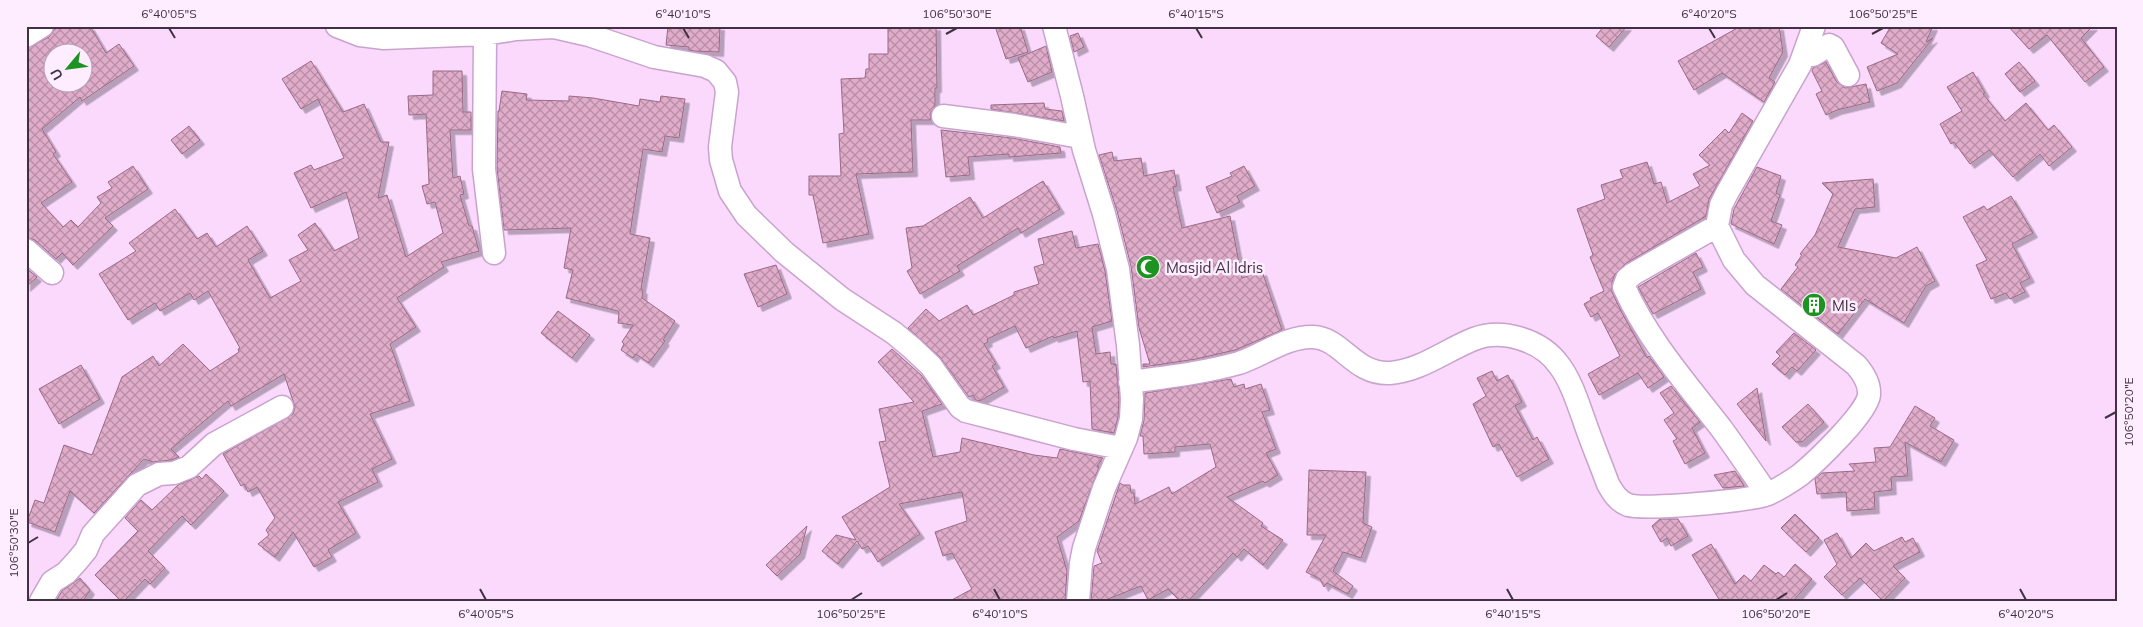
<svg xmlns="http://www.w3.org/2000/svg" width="2143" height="627" viewBox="0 0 2143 627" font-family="Mulish,sans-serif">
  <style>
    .building { fill: url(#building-cross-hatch); stroke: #9a6a86; fill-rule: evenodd; filter: url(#shadow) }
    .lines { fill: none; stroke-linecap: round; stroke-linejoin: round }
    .minor-casing { stroke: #c9a3cd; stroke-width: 25 }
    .minor { stroke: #fff; stroke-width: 22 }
    .ticks { fill: none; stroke: #413142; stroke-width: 2 }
    .labels { text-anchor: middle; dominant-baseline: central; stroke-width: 5; stroke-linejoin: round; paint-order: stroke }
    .poi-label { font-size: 15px; fill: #413142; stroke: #fdedff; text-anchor: start }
    .neatline { fill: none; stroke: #413142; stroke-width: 2 }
    .ticks-label { font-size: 12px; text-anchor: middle; fill: #413142 }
  </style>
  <defs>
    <pattern id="building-cross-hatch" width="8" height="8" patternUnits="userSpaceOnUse" patternTransform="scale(1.25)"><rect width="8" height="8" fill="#e0acca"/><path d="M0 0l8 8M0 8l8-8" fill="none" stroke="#b78da6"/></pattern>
    <filter id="shadow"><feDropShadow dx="4.5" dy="4.5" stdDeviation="0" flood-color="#0004"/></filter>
  </defs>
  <rect width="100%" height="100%" fill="#fad9fd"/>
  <!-- building -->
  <path class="building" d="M60,26H90L106,53L119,44L134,66L82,101L80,97L42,129L56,152L53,154L72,182L41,203L63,227L71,220L78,227L101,203L97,197L112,188L108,182L133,166L148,189L105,218L113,226L73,265L62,253L56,259L35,240L26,237V49L49,37L54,30ZM52,52H82V82H52Z
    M668,26H720L719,52L695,51L689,50V47L666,45Z
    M888,26H936L937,88H935V106L930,114L931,120H911L913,172L856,174L869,234L823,243L813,195H809V176H841L839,134L844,133L841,79L865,78L866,69H869V54H888Z
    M995,26H1020L1028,52L1006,59Z
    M1604,26H1627L1609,47L1596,36Z
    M1741,26H1779L1783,52L1769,78L1775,82L1764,102L1722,73L1694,90L1678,61Z
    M1891,26H1933L1926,42L1933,38L1897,83L1877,91L1867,67L1898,54L1881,43Z
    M2008,26H2093L2081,38L2104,67L2085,82L2047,35L2029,49Z
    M1078,33L1084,47L1074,52L1070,36Z
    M1046,46L1052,72L1028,82L1018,58Z
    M311,61L343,112L364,104L381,142H389L378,198L387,195L406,257L443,233L435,202L427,204L422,186L429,184L426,114L409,115L408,96L433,95V71H462L463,112H471V130H450L453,178L460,176L464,194L460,195L469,226H472L479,251L441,262L444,267L397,298L416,327L390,344L410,401L370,414L392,459L372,469L378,482L338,502L356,533L328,550L332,557L314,567L293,532L275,557L258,544L269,535L266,530L275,518L257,487L248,492L244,484L241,486L223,454L293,414L295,407L284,374L231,406L228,401L171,449L179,457L171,460L153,462L144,459L94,513L70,491L55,532L27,522L35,500L44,503L64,445L92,455L122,377L153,356L159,366L183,344L210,371L239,352L238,349L240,348L208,291L194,300L190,293L160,311L155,303L128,320L99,274L136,251L129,243L175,209L197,239L207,233L216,247L247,226L263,251L248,260L270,298L301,281L289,260L308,250L298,235L315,223L334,251L359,238L346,192L311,208L294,173L311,165L314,170L344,158L318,99L301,109L282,79Z
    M1826,62L1836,81L1845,88L1866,84L1870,102L1837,110L1826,115L1816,94L1822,91L1812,71L1813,68Z
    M2019,62L2035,81L2020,92L2005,74Z
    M1973,72L1985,93L1983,94L2005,121L2026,103L2048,130L2054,125L2072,147L2049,166L2040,154L2013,177L1989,150L1970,164L1954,142L1951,144L1940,124L1962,111L1947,87Z
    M502,91L527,94L526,100L569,101V96L593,98L639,106L640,99L660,102L661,96L685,99L679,138L665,136L662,152L643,149L630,234L650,238L641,289L643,290L642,298L675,321L663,340L665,341L649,363L636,354L633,358L621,350L624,344L622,342L633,325L618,323L619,313L618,311L566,298L573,270L564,268L571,228L504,230L497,168L498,111H499Z
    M1044,103L1045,109L1062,111L1064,121L991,109V105Z
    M1742,113L1753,121L1709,199L1706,216L1625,264L1615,274L1612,282V292L1622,313L1647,358L1649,356L1664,377L1648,388L1638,373L1599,395L1588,374L1620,356L1598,313L1591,317L1584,304L1591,300L1590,298L1604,291L1590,257L1593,255L1577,209L1605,199L1601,185L1623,178L1620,170L1647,162L1654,184L1661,182L1667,203L1700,186L1693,174L1710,165L1699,155L1725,129L1729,133Z
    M189,126L200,140L182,154L171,140Z
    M941,130L1012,138L1060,147L1061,153L1009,157V154L968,157L970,175L946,177Z
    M1112,152L1114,161L1141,158L1144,176L1174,170L1177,186L1173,187L1182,228L1230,216L1242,278L1262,271L1282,330L1235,350L1196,359L1143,367V364H1150L1139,328L1131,266L1117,211L1099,155Z
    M1244,166L1255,186L1237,196L1240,202L1217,213L1206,187L1232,176L1230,173Z
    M1757,167L1781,176L1776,193L1780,195L1771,221L1782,225L1774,244L1731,224L1734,209Z
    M1873,179L1875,207L1855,209L1838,247L1896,258L1917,247L1935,281L1926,286L1904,323L1865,299L1838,334L1781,289L1798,267L1795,265L1802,255L1800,254L1815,235L1833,194L1822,183Z
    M1043,181L1060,209L1021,233L1018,228L957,266L960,271L920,294L907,271L912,268L906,228L923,226L970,197L983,218Z
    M2011,196L2033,233L2012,244L2030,278L2020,283L2025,292L2010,299L2006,293L1991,299L1976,265L1987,260L1963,217L1984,206L1987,210Z
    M1072,231L1076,248L1098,244L1105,271L1112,321L1092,327L1096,354L1110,352L1111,364H1116L1119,399L1118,417L1114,433L1092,429L1090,381L1083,382L1077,331L1054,338L1053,336L1026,348L1015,326L987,339L988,342L984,344L996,364L992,366L1004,387L980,401L976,400L973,395L969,397L940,357L908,328L926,309L939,321L967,305L973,315L1014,295V292L1039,284L1034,267L1044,264L1038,239Z
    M1696,253L1703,267L1693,272L1701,289L1653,314L1638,287Z
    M776,265L787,294L758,307L744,274Z
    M26,268L37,277L26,287Z
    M558,311L590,335L572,358L541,333Z
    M1794,333L1816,350L1797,371L1792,367L1785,375L1772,364L1780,356L1776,352Z
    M892,349L921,375L942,404L922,411L933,457L960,452L962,438L1034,455L1057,458L1060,449L1103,458L1097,466L1099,467L1079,521L1057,537L1067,571L1065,601H950L972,589L952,553L943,556L935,532L967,521L962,492L899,504L920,534L878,562L868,546L862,549L857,541L838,564L822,551L836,535L856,540L842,517L890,487L879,442L886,441L879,409L914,402L878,362Z
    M81,365L100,399L59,424L39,389Z
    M1492,371L1497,381L1508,375L1522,402L1515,406L1533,440L1537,437L1549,459L1517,477L1499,444L1493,447L1473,404L1486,396L1477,378Z
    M1231,379L1234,387L1244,384L1245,389L1261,384L1270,410L1262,412L1276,449L1266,453L1278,475L1265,483L1263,481L1227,497L1263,523L1261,526L1283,540L1263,565L1244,549L1237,557L1233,553L1188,601H1180L1168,589L1148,600L1141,586L1103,601H1091L1094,566L1102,563L1097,551L1120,483L1123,485H1130L1131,493H1134L1135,504L1169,487L1172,494L1216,467L1210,444L1175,447V452L1144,454L1143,436H1140L1144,420L1145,393Z
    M1671,386L1700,422L1692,428L1705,453L1685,464L1673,441L1677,439L1664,420L1674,413L1660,393Z
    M1757,388L1766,441L1737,404Z
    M1808,404L1824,422L1802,442H1796L1782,427Z
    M1915,406L1935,418L1930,426L1954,440L1941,462L1905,442L1908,476L1891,477L1892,490L1874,492L1875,509L1847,511L1846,492L1817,494L1815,479L1822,473L1855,471L1849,464L1876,462L1874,448L1890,447Z
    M1309,470L1366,472L1363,523L1372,527L1361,558L1343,552L1333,571L1353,586L1348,594L1327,583L1324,587L1320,579L1306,572L1326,535H1307Z
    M1735,471L1744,486L1723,488L1714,475Z
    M206,474L224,491L191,525L182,516L148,551L165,568L150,584L145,579L124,601H121L95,575L138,531L125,518L141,500L152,510L178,485L199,476L202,479Z
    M1795,514L1819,538L1806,552L1781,528Z
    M1660,519H1678L1688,536L1671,546L1667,538L1661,542L1652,526Z
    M807,526L800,554L777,576L766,565Z
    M1837,533L1851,558L1866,543L1874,551L1902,537L1905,542L1913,538L1920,552L1893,566L1905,578L1883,601L1860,578L1842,595L1824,577L1837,564L1824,540Z
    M1711,544L1735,584L1744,575L1751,581L1764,565L1776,574L1778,572L1784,577L1795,564L1812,579L1793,601H1720L1692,555Z
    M80,578L90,590L83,601H56L62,591Z"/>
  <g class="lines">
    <!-- minor casing -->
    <g class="minor-casing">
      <path id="minor" d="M337,26L360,35L384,38L485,34L516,29L554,27L589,35L654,57L705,66L716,71L725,82L727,92L720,147L721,160L730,191L746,215L784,252L842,299L894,333L912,348L931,366L960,407L966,411L1074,439L1121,448
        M1054,26L1072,96L1084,150L1104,214L1118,269L1128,345L1132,399L1131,419L1126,438L1104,488L1084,548L1081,563L1078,601
        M485,34L484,169L494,253
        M26,36L42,26
        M1806,52L1813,55L1829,45L1833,47L1848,75
        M943,116L1014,125L1080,137
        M1717,226L1633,274L1627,279L1624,287C1648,340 1686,383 1721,428C1737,450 1752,472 1767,494
        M26,250L52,273
        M1130,382C1167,377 1203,373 1239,363C1263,355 1287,336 1313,337C1342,338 1354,375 1390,373C1420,371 1446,350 1474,339C1502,328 1541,340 1559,365C1571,381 1577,401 1584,420C1591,441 1600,462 1608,484C1613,493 1618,501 1628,505C1645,510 1750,501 1768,494C1779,489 1790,482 1800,475C1816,462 1867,413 1869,395C1870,383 1863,373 1856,365L1755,285L1734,260L1717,226L1721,205L1727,193L1800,65L1814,26
        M41,601L52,582L66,573L77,561L86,550L93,534L137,485L159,474L174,473L189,467L214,444L282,407"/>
    </g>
    <!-- minor -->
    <use href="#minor" class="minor"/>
  </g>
  <!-- ticks -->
  <path class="ticks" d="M169,28L175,38M683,28L689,38M1196,28L1202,38M1709,28L1715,38M946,34L957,28M1872,34L1883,28M2105,418L2116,412M28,543L38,537M480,589L486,600M994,589L1000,600M1507,589L1513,600M2020,589L2026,600M851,600L862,593M1776,600L1787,593"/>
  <!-- icons -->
  <defs>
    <g id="mosque-disc" transform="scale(1.25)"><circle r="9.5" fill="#1d9321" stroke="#fdedff"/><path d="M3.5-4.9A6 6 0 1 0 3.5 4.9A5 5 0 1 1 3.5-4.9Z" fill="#fff"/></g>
    <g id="building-disc" transform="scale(1.25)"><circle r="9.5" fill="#1d9321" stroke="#fdedff"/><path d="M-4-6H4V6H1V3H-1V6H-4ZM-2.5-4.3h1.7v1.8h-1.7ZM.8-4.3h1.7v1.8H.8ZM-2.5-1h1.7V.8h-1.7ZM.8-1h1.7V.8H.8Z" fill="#fff"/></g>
  </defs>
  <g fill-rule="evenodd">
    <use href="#mosque-disc" x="1148" y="267"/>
    <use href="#building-disc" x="1814" y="305"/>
  </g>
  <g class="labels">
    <!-- poi labels -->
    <g class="poi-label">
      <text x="1166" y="267">Masjid Al Idris</text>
      <text x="1832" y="305">MIs</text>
    </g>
  </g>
  <!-- border -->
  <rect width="2143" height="627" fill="none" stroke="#fdedff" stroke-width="55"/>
  <!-- north arrow -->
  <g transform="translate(68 68) rotate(241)"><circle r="24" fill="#fdedff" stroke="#b2a2b3"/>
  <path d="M0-4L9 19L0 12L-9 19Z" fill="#1d9321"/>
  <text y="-8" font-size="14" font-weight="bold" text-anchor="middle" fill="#413142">U</text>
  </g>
  <rect x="28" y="28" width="2088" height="572" class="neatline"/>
  <g class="ticks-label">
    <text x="169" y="18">6°40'05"S</text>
    <text x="683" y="18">6°40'10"S</text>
    <text x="957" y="18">106°50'30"E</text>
    <text x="1196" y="18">6°40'15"S</text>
    <text x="1709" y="18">6°40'20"S</text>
    <text x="1883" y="18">106°50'25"E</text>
    <text transform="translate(2129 412) rotate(-90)" y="4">106°50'20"E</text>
    <text transform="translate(14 543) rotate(-90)" y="4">106°50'30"E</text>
    <text x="486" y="618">6°40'05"S</text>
    <text x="851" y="618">106°50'25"E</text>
    <text x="1000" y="618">6°40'10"S</text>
    <text x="1513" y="618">6°40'15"S</text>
    <text x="1776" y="618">106°50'20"E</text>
    <text x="2026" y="618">6°40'20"S</text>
  </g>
</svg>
